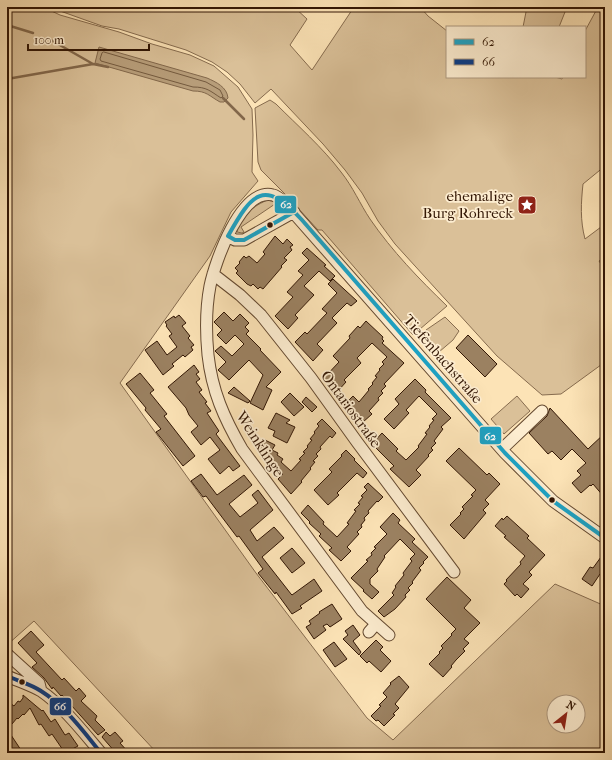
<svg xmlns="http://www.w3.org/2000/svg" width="612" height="760" viewBox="0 0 612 760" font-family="'IM FELL French Canon',serif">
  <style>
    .green { fill: #dac098; stroke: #866b4e; fill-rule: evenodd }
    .water { fill: #b79d79; stroke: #82674a }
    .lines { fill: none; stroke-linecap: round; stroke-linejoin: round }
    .shore { stroke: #745a3e; stroke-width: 1 }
    .stream { stroke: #82674a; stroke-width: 2.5 }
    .building { fill: #9b8161; stroke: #321604 }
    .minor-casing { stroke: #644930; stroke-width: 13 }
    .minor { stroke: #fdedd0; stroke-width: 11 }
    .bus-1-casing { stroke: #fdedd0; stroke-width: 7 }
    .bus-2-casing { stroke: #fdedd0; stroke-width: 7 }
    .bus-1 { stroke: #1da2c4; stroke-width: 4 }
    .bus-2 { stroke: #063b88; stroke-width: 4 }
    .bus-dot { fill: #321604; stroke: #fdedd0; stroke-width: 1.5 }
    .labels { text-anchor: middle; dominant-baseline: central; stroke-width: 3.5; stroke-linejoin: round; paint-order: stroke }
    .poi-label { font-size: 15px; fill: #321604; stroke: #fdedd0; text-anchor: end }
    .street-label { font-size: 15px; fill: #321604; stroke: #fdedd0 }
    .line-badge { stroke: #fdedd0; stroke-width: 1.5 }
    .badge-label { font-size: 11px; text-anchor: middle; font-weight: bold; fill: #fff }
  </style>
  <rect width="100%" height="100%" fill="#fce3b6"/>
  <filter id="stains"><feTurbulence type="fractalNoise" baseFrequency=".005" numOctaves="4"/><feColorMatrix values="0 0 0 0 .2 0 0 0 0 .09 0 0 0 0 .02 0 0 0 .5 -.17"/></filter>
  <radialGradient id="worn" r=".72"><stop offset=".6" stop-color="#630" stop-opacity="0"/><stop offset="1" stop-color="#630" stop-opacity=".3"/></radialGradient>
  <!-- green -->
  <path class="green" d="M7,7H43L60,15L119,32L152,44L190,55L214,66L238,87L252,109L253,135L252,172L258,181L231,212L210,256L120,383L256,573L367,718L393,740L555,584L605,606V753H157L34,621L7,645ZM554,702H578V726H554Z
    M49,7H294L307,19L290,45L312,70L354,7H420L428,16L447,31V77H555L562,79L563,77H585V31L598,7H605V166L583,184C581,203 580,220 585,239L605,224V257L599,261L605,270V362L561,394L542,395L497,356L395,244L378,221L362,193L345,170L323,144L271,89L255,103L240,84L227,72L212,62L186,50L119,29L102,26Z
    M527,7H567L559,27H523Z
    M270,100L276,104C297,125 323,148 341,172C353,187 360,204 370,219C392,251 419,279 447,306L413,335L322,230H318L287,196L261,170L258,162L255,108Z
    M268,200L274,202L283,210L281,211L275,204L241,227L244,232L242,233L237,232C237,218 256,204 268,200Z
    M445,317L459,331L453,340L439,352L436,351L421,336L426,330Z
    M517,396L530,411L504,434L491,419Z"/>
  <!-- water -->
  <path class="water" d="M99,47L207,78C216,82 227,87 228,98L224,102H220C209,96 207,91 193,91L95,63Z"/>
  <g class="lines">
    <!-- shore -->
    <path class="shore" d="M104,52L206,82L220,90L223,96L221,98C210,91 207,87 193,87L101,61L100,59L102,53Z"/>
    <!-- stream -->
    <path class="stream" d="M7,25L33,33
      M51,40L93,64L108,67
      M7,79L93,64
      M223,98L244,119"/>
  </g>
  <!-- building -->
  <path class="building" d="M275,236L283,244L287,239L293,245L290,247L292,250L284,258L287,260L281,266L282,267L263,289L260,287L258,289L253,284L251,286L247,284L236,273L238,271L235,268L240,263L239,262L244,256L246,258L249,256L257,263L265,254L263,252Z
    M307,248L326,265L324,266L335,276L330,281L319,271L304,286L314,295L295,315L298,318L288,329L275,316L293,297L287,292L303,275L298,271L309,260L302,253Z
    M333,279L357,301L351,306L347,303L332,318L337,323L317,344L323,350L313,361L295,342L305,332L307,334L327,313L322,309L337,293L328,284Z
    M224,312L233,321L240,314L249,323L245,327L249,331L246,334L261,349L260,350L281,372L266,387L272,390L263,410L250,403L263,375L249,360L229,380L218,370L226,362L215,351L221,346L232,356L244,344L235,335L226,344L217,335L222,330L214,322Z
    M179,315L186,323L182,326L190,336L188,338L194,345L191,347L193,350L185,357L183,355L172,364L174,366L163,375L145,350L157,341L167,355L177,347L169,336L172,334L166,326L167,325L165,322L174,316L175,318Z
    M366,321L383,337L382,339L384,341L382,343L404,363L384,384L386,386L381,391L383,393L378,398L379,400L369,411L372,414L362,423L344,405L353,396L359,402L369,390L368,389L373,384L372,383L377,377L375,376L380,370L379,369L384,364L382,362L387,357L372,343L357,358L361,363L344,380L346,382L337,392L323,379L339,362L333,356L350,338L349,336L358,326L360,328Z
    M468,335L497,364L485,377L456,348Z
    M194,365L199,372L196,374L200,379L196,382L202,390L199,392L207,402L205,403L211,411L207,413L219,431L216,434L240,466L233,471L229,466L220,474L208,459L220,450L210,437L201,445L191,432L198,426L189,415L186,408L168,387Z
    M140,373L154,390L150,393L167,414L164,416L195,456L183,466L156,432L161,429L145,410L146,408L126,384Z
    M415,379L426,390L425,392L451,418L441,427L443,429L434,441L436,443L431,448L433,450L428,455L429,456L416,470L421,475L409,487L390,469L394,466L372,444L382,433L398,449L396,451L406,460L419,447L418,446L427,434L425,433L430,427L429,426L434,420L432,419L437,414L419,396L406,410L409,413L394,429L384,419L399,404L395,399Z
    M234,387L250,401L248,403L228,393Z
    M290,393L304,407L294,416L281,402Z
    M306,397L317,407L312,412L302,402Z
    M550,408L588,449L605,433V498L593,484L591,486L590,485L581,493L572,483L581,475L577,471L586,463L572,449L561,460L552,451L548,454L529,433L547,416Z
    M276,413L290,420L286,423L295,427L287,443L273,436L275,431L268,428Z
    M322,419L336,433L332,438L330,436L320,447L321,449L316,454L318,456L313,461L315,462L310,468L311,469L301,481L302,482L291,494L278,479L283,474L271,468L272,465L266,462L267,460L262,457L263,454L257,451L263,439L275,445L272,450L278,453L277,455L283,459L281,462L291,471L301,460L299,459L305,453L303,452L308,447L307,446L312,440L310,439L315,433L314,432L319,426L317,424Z
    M459,448L487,475L489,473L500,484L485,500L489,504L483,510L486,513L464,539L450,525L461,514L460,513L464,509L462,507L473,496L471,495L476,490L446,461Z
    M346,450L355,459L354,460L367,473L363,478L357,473L337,493L339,495L328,505L314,490L332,472L329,469L342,456L341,455Z
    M201,474L217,495L244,475L252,485L229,504L240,517L258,503L252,495L258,490L273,510L250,530L257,541L274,527L284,538L262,557L291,594L292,595L314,579L322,591L300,606L302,608L292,614L276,592L275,594L258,573L263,569L239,536L237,537L206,496L203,497L191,481Z
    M368,483L383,497L378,502L377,501L368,511L369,513L364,518L365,520L361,525L362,527L357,532L359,534L347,547L351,551L341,561L329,550L332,548L319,536L321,534L309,523L310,522L301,513L308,505L324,522L323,524L337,537L349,524L347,523L356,511L354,510L360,504L358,503L363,497L361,496L367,490L364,487Z
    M393,513L400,520L398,523L415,539L412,542L428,557L423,562L424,563L419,568L421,570L412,582L413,583L408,588L410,590L405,595L406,597L395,609L384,617L378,611L394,595L392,593L396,587L395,586L404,575L403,573L412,561L410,559L415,554L400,539L384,556L385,557L377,569L378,571L370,579V584L379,592L372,599L363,591L364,590L351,578L368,561L366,560L372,555L371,553L376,548L374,547L387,534L380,527Z
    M507,516L529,536L527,538L545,555L529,572L532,575L523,584L529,589L521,598L517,594L515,596L504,584L507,581L506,580L521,564L520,562L525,556L504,537L506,536L495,526L502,518L503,520Z
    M292,548L305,563L292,573L280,558Z
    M601,557L605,560V577L600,574L592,586L582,579L590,567L593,568Z
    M447,577L471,600L464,608L480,623L464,639L469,643L463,649L465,651L456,660L451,666L452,667L443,677L429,664L440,653L439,652L443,648L441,646L452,635L451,634L456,629L426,599Z
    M332,604L342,619L330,627L327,624L323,626L326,630L314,639L306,627L311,624L309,621L320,613L319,612Z
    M353,625L360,635L353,641L361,652L359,655L343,639L348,635L345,631Z
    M31,631L44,645L36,652L62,680L64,678L76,691L79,688L86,696L81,701L97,716L95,720L105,730L98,735L62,695L61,696L53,687L52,689L44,678L32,667L37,663L18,643Z
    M376,640L383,647L380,650L391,661L381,672L369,661L367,663L360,656Z
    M334,642L347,659L335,667L323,650Z
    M399,676L409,687L395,704L399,708L393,714L395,715L384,726L378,720L376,721L371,716L381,706L379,705L387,697L383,693L391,684L390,683Z
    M23,695L42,711L43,710L51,722L55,719L65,735L69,733L78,746L65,753L52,734L49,736L41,724L39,725L30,708L24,715L23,714L18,719L17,718L12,724L7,720V701L14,706L18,701L20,702L23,698Z
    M7,729L23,753H7Z
    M106,732L110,736L115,732L123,741L120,743L129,753H116L102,737Z"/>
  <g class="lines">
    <!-- minor casing -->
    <g class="minor-casing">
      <path id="minor" d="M228,236L235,240H244L294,212
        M213,274L240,295L261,315L311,378L357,442L454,572
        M502,449L542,411
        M369,632L376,624
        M389,635L362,611L242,449C224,418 212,391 208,355C206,334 206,307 210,286C215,262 241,187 273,195C278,196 281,200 285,203L505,453L553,501L605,538
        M7,654L39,683L41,691
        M7,676C18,681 31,685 41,691C63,706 84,733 101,753"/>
    </g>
    <!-- minor -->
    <use href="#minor" class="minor"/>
    <!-- bus-1 casing -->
    <g class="bus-1-casing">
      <path id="bus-1" d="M294,212L244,240H235L228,236C252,193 264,178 302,220L505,453L553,501L605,538"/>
    </g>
    <!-- bus-2 casing -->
    <g class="bus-2-casing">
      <path id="bus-2" d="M7,676C18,681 31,684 41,691C65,706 83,731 101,753"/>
    </g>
    <!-- bus-1 -->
    <use href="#bus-1" class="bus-1"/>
    <!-- bus-2 -->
    <use href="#bus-2" class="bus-2"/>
  </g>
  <!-- icons -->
  <defs>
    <g id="sight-square" transform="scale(1)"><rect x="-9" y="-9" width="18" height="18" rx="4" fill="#8f2418" stroke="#fdedd0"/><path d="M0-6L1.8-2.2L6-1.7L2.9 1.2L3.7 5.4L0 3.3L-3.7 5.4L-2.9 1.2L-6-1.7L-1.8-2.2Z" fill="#fff"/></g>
  </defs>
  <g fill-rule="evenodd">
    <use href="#sight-square" x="527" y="205"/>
  </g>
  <!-- markers -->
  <g class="bus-dot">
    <circle cx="270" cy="225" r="3.5"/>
    <circle cx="552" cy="500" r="3.5"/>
    <circle cx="22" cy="682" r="3.5"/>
  </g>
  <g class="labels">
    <!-- poi labels -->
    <g class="poi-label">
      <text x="513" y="196">ehemalige<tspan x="513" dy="17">Burg Rohreck</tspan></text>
    </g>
    <!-- street labels -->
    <g class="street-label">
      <text transform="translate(443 359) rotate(49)">Tiefenbachstraße</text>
      <text transform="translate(351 409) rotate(54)">Ontariostraße</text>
      <text transform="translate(260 444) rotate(57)">Weinklinge</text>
    </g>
  </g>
  <g class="line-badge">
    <rect x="274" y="195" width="23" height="19" rx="4" fill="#1da2c4"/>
    <rect x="479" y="426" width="23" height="19" rx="4" fill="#1da2c4"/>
    <rect x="49" y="697" width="23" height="19" rx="4" fill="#063b88"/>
  </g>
  <g class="badge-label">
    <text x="286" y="208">62</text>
    <text x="490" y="440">62</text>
    <text x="60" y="710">66</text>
  </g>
  <!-- margin -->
  <rect width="612" height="760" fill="none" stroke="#fce3b6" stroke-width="24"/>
  <rect x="8" y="8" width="596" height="744" fill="none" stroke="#321604" stroke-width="2"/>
  <rect x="12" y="12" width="588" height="736" fill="none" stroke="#321604"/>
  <!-- legend -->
  <rect x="446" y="26" width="140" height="52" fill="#fdedd0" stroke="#ac977e"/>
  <rect x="454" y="39" width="20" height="6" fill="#1da2c4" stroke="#ac977e"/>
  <text x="482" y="46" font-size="12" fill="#321604">62</text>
  <rect x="454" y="59" width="20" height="6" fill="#063b88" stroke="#ac977e"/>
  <text x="482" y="66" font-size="12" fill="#321604">66</text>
  <!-- north arrow -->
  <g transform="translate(566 714) rotate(30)"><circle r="19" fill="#fdedd0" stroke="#ac977e"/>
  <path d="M0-3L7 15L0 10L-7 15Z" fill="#8f2418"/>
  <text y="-6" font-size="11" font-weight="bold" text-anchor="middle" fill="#321604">N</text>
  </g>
  <!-- scale -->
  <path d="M28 44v6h121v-6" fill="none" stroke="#321604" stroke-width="2"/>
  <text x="34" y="44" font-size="12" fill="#321604" stroke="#fdedd0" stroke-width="3" paint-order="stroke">100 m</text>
  <rect width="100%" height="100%" filter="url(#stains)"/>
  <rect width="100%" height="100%" fill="url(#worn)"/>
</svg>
